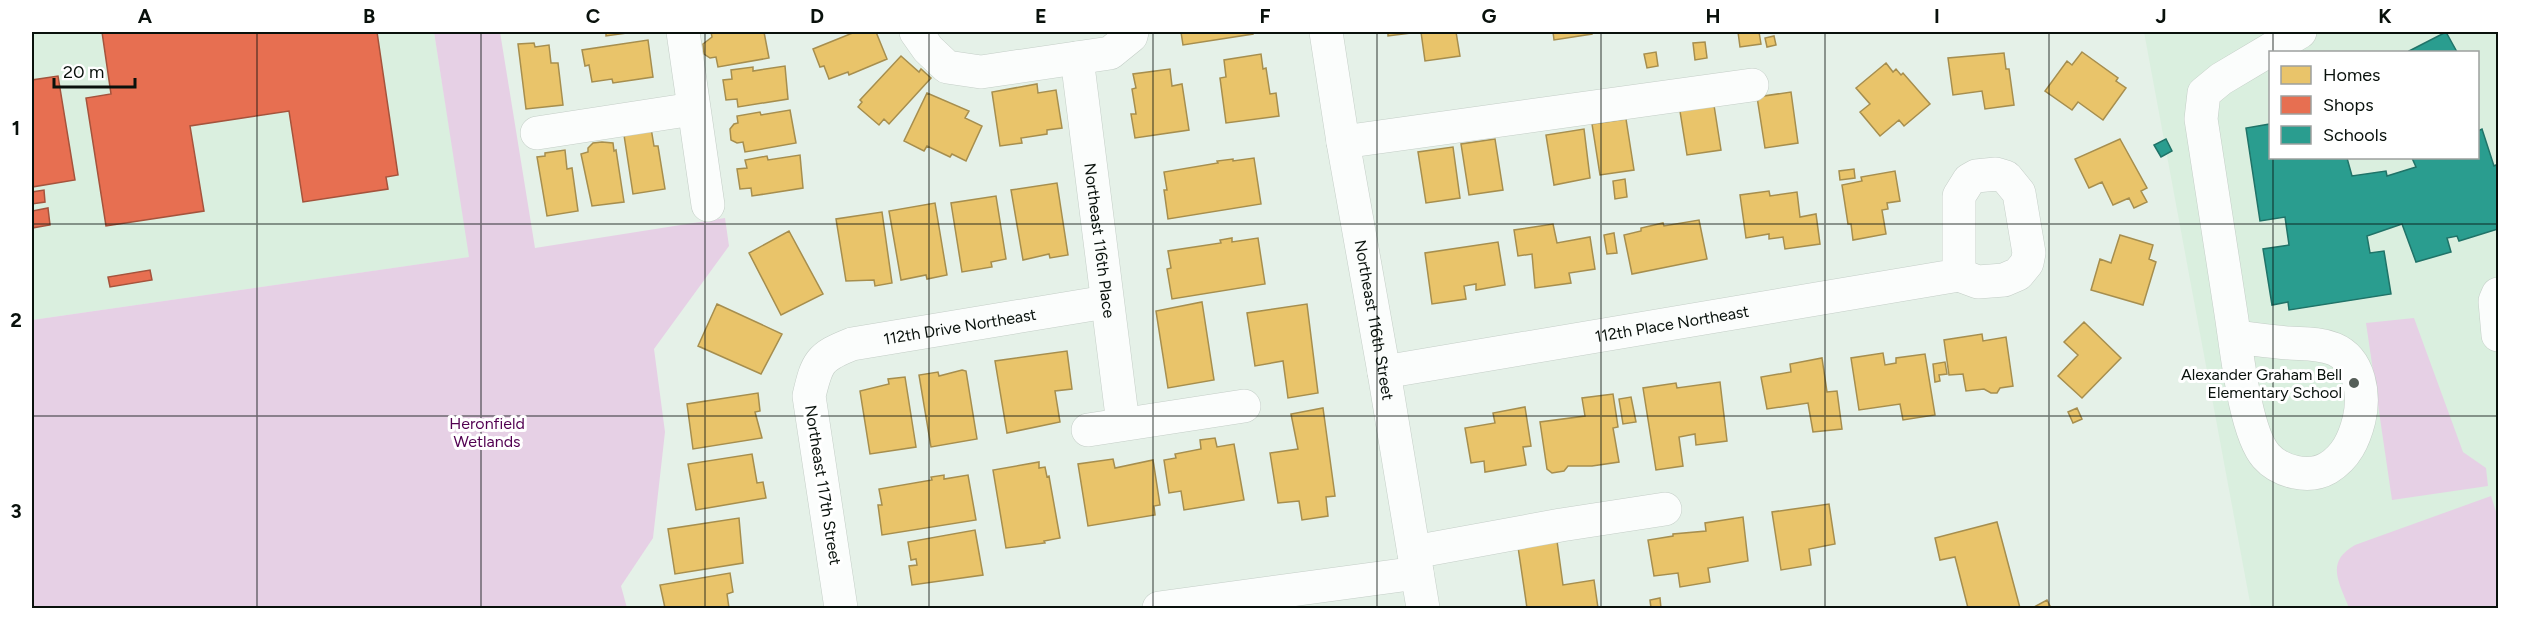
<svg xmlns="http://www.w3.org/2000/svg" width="2530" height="640" viewBox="0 0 2530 640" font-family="Figtree,sans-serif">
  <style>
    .built { fill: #daefdf; fill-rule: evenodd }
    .green { fill: #e6d0e5 }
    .homes { fill: #e9c46a; stroke: #a68e4e; stroke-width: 1.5 }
    .shops { fill: #e76f51; stroke: #a4533c; stroke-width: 1.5 }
    .schools { fill: #2a9d8f; stroke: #207368; stroke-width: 1.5 }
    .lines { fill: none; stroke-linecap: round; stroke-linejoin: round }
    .minor-casing { stroke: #c4cec7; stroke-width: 34 }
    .minor { stroke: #fbfdfc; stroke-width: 33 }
    .grid { fill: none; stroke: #09110c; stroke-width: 1.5; stroke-opacity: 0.55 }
    .poi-dot { fill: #565f59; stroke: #fff; stroke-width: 2 }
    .labels { text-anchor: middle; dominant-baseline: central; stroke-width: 6; stroke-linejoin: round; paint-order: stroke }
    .street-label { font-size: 16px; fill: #09110c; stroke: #fff }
    .poi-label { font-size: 16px; fill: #09110c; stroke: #fff; text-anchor: end }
    .park-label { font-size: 16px; fill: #520051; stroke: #fff }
    .neatline { fill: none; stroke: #09110c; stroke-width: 2 }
    .grid-label { font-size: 20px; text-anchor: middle; font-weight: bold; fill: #09110c }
  </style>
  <rect width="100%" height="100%" fill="#e5f1e8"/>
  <!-- built -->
  <path class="built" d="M32,32H434L470,257L32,320Z
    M2144,32H2498V608H2251ZM2270,52H2478V158H2270Z"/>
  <!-- green -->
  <path class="green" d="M434,32H500L535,248L725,218L729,246L654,349L665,432L653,538L621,586L627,608H32V320L469,257Z
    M2414,318L2463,452L2486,468L2488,486L2392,500L2366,323Z
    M2491,496L2498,518V608H2349C2339,582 2325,562 2355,545Z"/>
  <!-- homes -->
  <path class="homes" d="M606,32H634L606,36Z
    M711,32H764L769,58L718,67L716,57L710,58L704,54L703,44L712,37Z
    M855,32H876L887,59L849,75L848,72L829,79L824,66L820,67L813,49Z
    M1181,32H1253V34L1183,45Z
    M1388,32H1419L1388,36Z
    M1421,32H1456L1460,56L1425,61Z
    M1553,32H1592V34L1554,40Z
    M1738,32H1759L1761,44L1740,47Z
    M1774,36L1776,45L1767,47L1765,38Z
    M648,40L653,77L613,83L612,79L592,82L589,65L585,66L582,50Z
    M1705,42L1707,58L1695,60L1693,43Z
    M534,43L535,47L549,45L551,63H558L563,105L526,109L518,44Z
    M1656,52L1658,66L1647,68L1644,54Z
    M2082,52L2118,78L2116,81L2126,88L2103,120L2078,102L2072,110L2045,91L2067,61L2072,65Z
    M2004,53L2006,69H2009L2014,105L1985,109L1982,91L1953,95L1948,58Z
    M1261,54L1263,69L1266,68L1270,94L1276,93L1279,116L1226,123L1220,78L1226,77L1224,60Z
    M901,56L919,72L921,69L931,78L889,124L884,119L879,125L858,107L862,102L860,100Z
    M1886,63L1893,72L1896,69L1901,75L1903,73L1930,104L1904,126L1899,120L1880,136L1860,112L1870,104L1856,88Z
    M785,66L788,99L738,107L737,99L726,100L723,80L732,79L731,70L753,67V71Z
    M1170,69L1172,86L1182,84L1189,130L1135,138L1131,114H1136L1132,89L1136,88L1133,74Z
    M1037,84L1038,93L1056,90L1062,128L1047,130V134L1021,138L1022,143L1000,146L992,92Z
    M1791,92L1798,143L1765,148L1757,97Z
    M927,93L969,111L965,118L982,126L966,161L952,154L950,157L927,146L924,151L904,141Z
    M1713,99L1721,150L1687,155L1679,105Z
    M790,110L796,143L745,152L743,142L737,143L731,140L730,129L734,124L738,123L737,116L760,112L761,115Z
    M1626,119L1634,170L1600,175L1592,124Z
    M651,128L654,146H658L665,189L633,194L624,135Z
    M1584,129L1590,178L1554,185L1546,135Z
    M1495,139L1503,190L1469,195L1461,144Z
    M2120,139L2147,188L2141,191L2147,202L2134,208L2129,198L2113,205L2102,182L2089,188L2075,159Z
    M602,142L613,143L614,151L616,150L624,202L592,206L581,154L588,152V148L593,143Z
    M1453,147L1460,198L1426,203L1418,152Z
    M565,150L567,169L572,168L578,211L547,216L537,157L545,156V153Z
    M800,155L803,188L752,196L751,188L740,189L737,169L747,168L745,160L767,156L768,160Z
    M1254,158L1261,204L1168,219L1164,190H1167L1164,172L1218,163L1217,161L1233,159V161Z
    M1854,169L1855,178L1840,180L1839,171Z
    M1895,171L1900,201L1887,203L1888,209L1882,210L1886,234L1853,240L1851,224H1848L1842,185L1862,181L1861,177Z
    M1625,179L1627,197L1615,199L1613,181Z
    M1057,183L1068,255L1050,258L1049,254L1023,260L1011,190Z
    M1769,191L1770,196L1797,192L1800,217L1816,214L1820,244L1785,249L1783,237L1769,239V234L1746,238L1740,195Z
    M996,196L1006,259L991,262L992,267L962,272L951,203Z
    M935,203L947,275L927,279L926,275L901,280L889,211Z
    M882,212L892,283L875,286L874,280L846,281L836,219Z
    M1699,220L1707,259L1632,274L1624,235L1641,231V228L1663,223L1664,226Z
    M1553,224L1557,243L1590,237L1595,269L1569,273L1571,283L1535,288L1532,254L1518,256L1514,230Z
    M789,231L823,294L781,315L749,253Z
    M1614,233L1617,253L1607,254L1604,235Z
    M2120,235L2153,245L2149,259L2156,262L2143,305L2091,290L2100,259L2111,263Z
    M1232,238V242L1258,238L1265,284L1172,299L1167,269L1171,268L1168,251L1221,243L1220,240Z
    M1498,242L1505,285L1476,290V284L1464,286L1466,299L1432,304L1425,253Z
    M1202,302L1214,380L1168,388L1156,311Z
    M717,304L782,334L761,374L698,346Z
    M1307,304L1318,393L1288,398L1283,361L1255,366L1247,313Z
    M2084,322L2121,358L2082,398L2058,376L2078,355L2064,342Z
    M1982,334L1983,341L2006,337L2013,386L2000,388L1997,393H1991L1984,389L1966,391L1963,374L1949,375L1944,340Z
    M1067,351L1072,389L1055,391L1060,422L1007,433L995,361Z
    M1883,353L1885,365L1896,363V358L1925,354L1935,415L1903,420L1900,404L1859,410L1851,358Z
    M1822,358L1827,392L1837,391L1842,429L1813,432L1808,403L1767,409L1761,377L1791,372L1790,364Z
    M1945,362L1947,374L1939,375L1940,381L1935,382L1933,364Z
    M962,370L966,371L977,439L931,447L919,375L938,372L939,376Z
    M905,377L916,447L870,454L860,391L889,384L888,379Z
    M1720,382L1727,441L1696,445L1695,434L1679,437L1683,466L1656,470L1643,388L1676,383L1677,388Z
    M758,393L760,411L755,412L762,438L693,449L687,404Z
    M1613,394L1618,427L1613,428L1619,462L1592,466H1568L1564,471L1552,473L1547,469L1540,422L1585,416L1582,398Z
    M1631,397L1636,422L1623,424L1619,399Z
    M1525,407L1531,446L1523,447L1526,465L1485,472L1484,461L1471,463L1465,428L1495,423L1493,413Z
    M1323,408L1335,496L1326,497L1328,516L1302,520L1299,501L1278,503L1270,453L1298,449L1291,414Z
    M2077,408L2082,419L2073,423L2068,412Z
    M1215,438L1217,447L1234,444L1244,500L1184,510L1181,491L1169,493L1164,460L1176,458L1175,454L1201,449L1200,440Z
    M752,454L757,483L763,482L766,498L696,510L688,464Z
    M1113,459L1115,468L1153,460L1160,505L1154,506L1155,515L1088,526L1078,464Z
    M1039,462V468L1045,467L1047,477L1049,476L1060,538L1044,541L1045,543L1006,548L993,470Z
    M944,475V479L968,475L976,520L882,535L878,505H882L879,489L932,480L931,477Z
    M1829,504L1835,544L1809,549L1811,565L1781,570L1772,512Z
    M1743,517L1748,561L1708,568L1710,582L1680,587L1678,573L1654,576L1648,540L1673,536V534L1706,531L1705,523Z
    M739,518L743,563L675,574L668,529Z
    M1997,522L2020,608H1968L1955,557L1940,560L1935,538Z
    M975,530L983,575L912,585L909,566L917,565L916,559L911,560L908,542Z
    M1557,541L1563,585L1594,580L1598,608H1527L1518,547Z
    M730,573L733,592L727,594L729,608H665L660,585Z
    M1660,598L1661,608H1651L1650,600Z
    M2047,600L2051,608H2032Z"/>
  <!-- shops -->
  <path class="shops" d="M102,32H377L398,175L386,177L388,189L303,202L289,111L190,126L204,211L106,226L86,98L111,94Z
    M58,76L75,180L32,187V80Z
    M44,190L45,202L32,204V192Z
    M48,208L50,225L32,228V211Z
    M150,270L152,280L110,287L108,277Z"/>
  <!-- schools -->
  <path class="schools" d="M2446,32L2457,52H2410L2409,51Z
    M2270,124V158H2347L2352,176L2386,171L2387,176L2416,167L2412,158H2478V131L2482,129L2494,166L2498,164V229L2459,241L2457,236L2447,238L2451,252L2416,262L2402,224L2367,236L2370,253L2384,251L2391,294L2289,310L2288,302L2272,305L2263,249L2289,245L2285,217L2260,221L2246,128Z
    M2166,139L2172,151L2161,157L2154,145Z"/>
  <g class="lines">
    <!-- minor casing -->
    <g class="minor-casing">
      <g id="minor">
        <path d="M683,32L708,205"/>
        <path d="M916,32L928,49L947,67L981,72L1110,53L1131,36L1132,32"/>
        <path id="s1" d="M1326,32L1343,142L1384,372L1423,608"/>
        <path id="s2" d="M1077,58L1123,424"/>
        <path d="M537,133L693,109"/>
        <path d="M1343,142L1752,85"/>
        <path d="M2498,294L2495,301L2498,335"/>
        <path d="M2235,337C2253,339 2271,342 2289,343C2304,344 2319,343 2334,349C2360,360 2365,395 2359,420C2354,440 2346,457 2328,468C2309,479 2280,472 2266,456C2244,431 2236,343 2230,307C2221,245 2211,182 2201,119L2204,93L2221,79L2300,32"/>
        <path id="s3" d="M1384,372L1959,275V196L1969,180L1976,176L1996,174L2006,177L2019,193L2029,253L2027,263L2018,274L2004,280L1978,282L1959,275"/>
        <path d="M1088,430L1244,406"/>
        <path d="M1414,552L1561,525L1665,509"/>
        <path id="s4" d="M841,608L809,396C817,362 819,357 852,344L1106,302"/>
        <path d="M1159,608L1417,573"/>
      </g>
    </g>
    <!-- minor -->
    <use href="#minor" class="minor"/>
  </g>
  <!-- grid -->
  <path class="grid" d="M257,32V608M481,32V608M705,32V608M929,32V608M1153,32V608M1377,32V608M1601,32V608M1825,32V608M2049,32V608M2273,32V52M2273,158V608M32,224H2498M32,416H2498"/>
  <!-- markers -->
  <circle class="poi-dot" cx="2354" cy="383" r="6"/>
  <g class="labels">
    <!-- street labels -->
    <g class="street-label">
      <text stroke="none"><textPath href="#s2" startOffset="184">Northeast 116th Place</textPath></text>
      <text stroke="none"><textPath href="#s1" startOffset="292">Northeast 116th Street</textPath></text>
      <text stroke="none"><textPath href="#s3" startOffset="292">112th Place Northeast</textPath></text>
      <text stroke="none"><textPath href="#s4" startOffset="396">112th Drive Northeast</textPath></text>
      <text transform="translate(823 485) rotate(81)">Northeast 117th Street</text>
    </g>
    <!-- poi labels -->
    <g class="poi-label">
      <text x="2342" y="374">Alexander Graham Bell<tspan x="2342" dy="18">Elementary School</tspan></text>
    </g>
    <!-- park labels -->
    <g class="park-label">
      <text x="487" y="423">Heronfield<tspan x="487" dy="18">Wetlands</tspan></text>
    </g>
  </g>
  <!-- border -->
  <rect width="2530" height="640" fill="none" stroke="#ffffff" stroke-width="66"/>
  <!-- legend -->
  <rect x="2269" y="51" width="210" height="108" fill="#ffffff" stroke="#9da09e" stroke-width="1.5"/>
  <rect x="2281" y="66" width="30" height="18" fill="#e9c46a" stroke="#9da09e" stroke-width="1.5"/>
  <text x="2323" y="81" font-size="18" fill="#09110c">Homes</text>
  <rect x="2281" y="96" width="30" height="18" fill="#e76f51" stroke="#9da09e" stroke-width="1.5"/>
  <text x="2323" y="111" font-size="18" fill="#09110c">Shops</text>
  <rect x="2281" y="126" width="30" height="18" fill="#2a9d8f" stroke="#9da09e" stroke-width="1.5"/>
  <text x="2323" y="141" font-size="18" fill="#09110c">Schools</text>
  <!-- scale -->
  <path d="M54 78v9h81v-9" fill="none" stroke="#09110c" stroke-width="3"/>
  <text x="63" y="78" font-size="18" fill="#09110c" stroke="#ffffff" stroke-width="4.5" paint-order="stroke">20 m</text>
  <rect x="33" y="33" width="2464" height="574" class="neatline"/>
  <g class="grid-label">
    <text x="145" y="23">A</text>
    <text x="369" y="23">B</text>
    <text x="593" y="23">C</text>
    <text x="817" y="23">D</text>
    <text x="1041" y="23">E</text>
    <text x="1265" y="23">F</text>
    <text x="1489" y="23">G</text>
    <text x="1713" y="23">H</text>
    <text x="1937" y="23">I</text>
    <text x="2161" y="23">J</text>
    <text x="2385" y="23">K</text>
    <text x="16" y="135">1</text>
    <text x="16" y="327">2</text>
    <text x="16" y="518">3</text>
  </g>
</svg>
